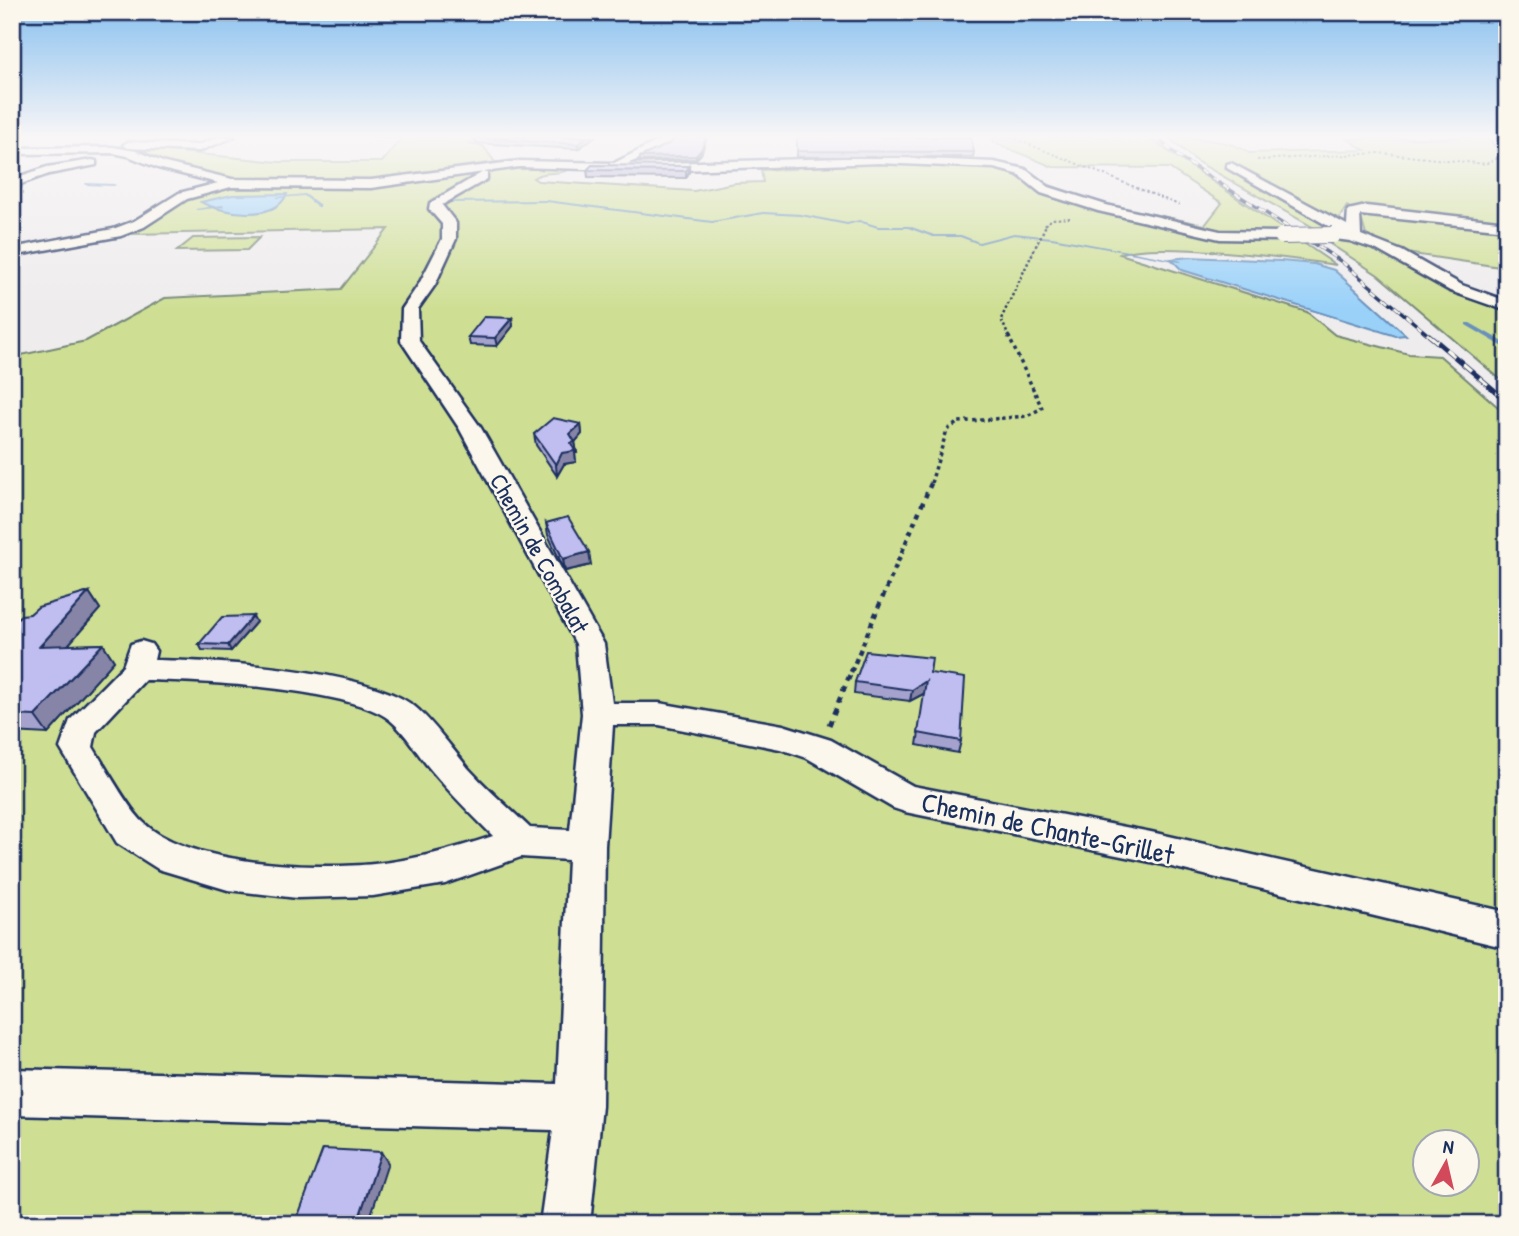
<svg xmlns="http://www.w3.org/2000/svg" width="1519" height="1236" viewBox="0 0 1519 1236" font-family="'Patrick Hand',sans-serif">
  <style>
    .green { fill: #cedf93; stroke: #748778; stroke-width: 2; fill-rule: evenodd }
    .water { fill: #99d1f9; stroke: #6790bb; stroke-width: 2 }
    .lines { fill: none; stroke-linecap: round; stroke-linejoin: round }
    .stream { fill: #6790bb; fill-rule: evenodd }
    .minor-casing { stroke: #1b2f5e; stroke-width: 5 }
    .path-far4 { stroke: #1b2f5e; stroke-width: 2; stroke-dasharray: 2.5 2.5; stroke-linecap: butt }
    .path-far3 { stroke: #1b2f5e; stroke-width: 2.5; stroke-dasharray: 2.5 2.5; stroke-linecap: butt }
    .path-far2 { stroke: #1b2f5e; stroke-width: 3.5; stroke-dasharray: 3.5 3.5; stroke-linecap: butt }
    .path-far1 { stroke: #1b2f5e; stroke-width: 4.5; stroke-dasharray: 5 5; stroke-linecap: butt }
    .path { stroke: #1b2f5e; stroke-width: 5; stroke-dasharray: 6 6; stroke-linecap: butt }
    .minor { fill: #fbf7ec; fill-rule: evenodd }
    .rail-far1-casing { stroke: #1b2f5e; stroke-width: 3.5 }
    .rail-casing { stroke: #1b2f5e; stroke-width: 5 }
    .rail-far1 { stroke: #fbf7ec; stroke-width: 2.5; stroke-dasharray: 7; stroke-linecap: butt }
    .rail { stroke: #fbf7ec; stroke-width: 3.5; stroke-dasharray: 11; stroke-linecap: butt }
    .minor-bridge-casing { stroke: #1b2f5e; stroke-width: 18; stroke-linecap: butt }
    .minor-bridge { stroke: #fbf7ec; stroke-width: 16 }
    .wall { fill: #a5a3ce; stroke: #1b2f5e; stroke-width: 2 }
    .shaded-wall { fill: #8685a8; stroke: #1b2f5e; stroke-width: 2 }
    .building { fill: #c0bef0; stroke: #1b2f5e; stroke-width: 2 }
    .labels { text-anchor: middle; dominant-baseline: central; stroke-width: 5; stroke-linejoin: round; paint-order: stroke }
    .street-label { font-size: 24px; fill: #1b2f5e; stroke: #fbf7ec }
    .near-street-label { font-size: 28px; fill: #1b2f5e; stroke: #fbf7ec }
  </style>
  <rect width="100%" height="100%" fill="#efeced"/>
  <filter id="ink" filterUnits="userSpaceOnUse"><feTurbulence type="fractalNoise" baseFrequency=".0143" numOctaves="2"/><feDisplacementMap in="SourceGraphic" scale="14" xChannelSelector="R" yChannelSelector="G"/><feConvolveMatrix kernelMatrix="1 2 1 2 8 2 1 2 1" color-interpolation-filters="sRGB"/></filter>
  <g filter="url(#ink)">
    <!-- green -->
    <path class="green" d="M371,137H479L468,144L483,146L495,162L571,169C559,176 544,170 533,178L538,181L694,191L734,183L763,182L761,170L796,169V165L878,162L997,168L1021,178L1030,185L1047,184L1099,203L1205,225L1222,203L1169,168L1053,167L993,142L994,137H1147L1336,265C1295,259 1153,240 1120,254L1307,312L1335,335L1409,354L1440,356L1507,415V1224H12V357L86,341L165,298L341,289L388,229L131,234L223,176L169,165L138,148L278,162H382L402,138ZM1424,1142H1466V1184H1424Z
      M1168,137C1189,137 1233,140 1249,153L1365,150L1347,139L1487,137L1495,146L1507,148V268L1406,253L1366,235L1360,214L1347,206L1332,230H1318L1196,161Z
      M260,237L247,250L177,251L193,238Z
      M1321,238C1382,240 1451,284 1507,311V385L1378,275Z"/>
    <!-- water -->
    <path class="water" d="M287,194C275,222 223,214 201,202L232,195Z
      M1189,257L1281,261L1314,264L1334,270L1406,335L1396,336L1182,270L1171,259Z"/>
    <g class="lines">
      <!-- stream -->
      <path class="stream" d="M85,183L114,184L116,185L114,186L86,185Z
        M305,194L320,205V207H318L304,196L278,198L276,197Z
        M546,200L712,221L763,212L801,214L847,223L859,220L878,226H909L934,235H961L979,242L1014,233L1052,237L1182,261L1180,262L1052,239L1014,235L979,244L960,237H933L908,228H878L859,222L847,225L801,216L763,214L712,223L546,202L449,203L447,202L449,201Z
        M223,205L224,207L197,210L195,209Z
        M1466,323H1470L1507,344V349L1466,325Z"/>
      <!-- minor casing -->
      <g class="minor-casing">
        <path id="minor" d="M219,137H234L199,151L128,148L123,145L128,142L198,145Z
          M666,137H678L666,147L627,164L879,157L994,162L1025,169L1049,187L1106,205L1220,231L1282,232L1289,236L1282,240L1220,239L1098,211L1041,193L1017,174L994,168L879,163L652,171L519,167L371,188L231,187L187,199L144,227L121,236L12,256V248L113,229L134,221L179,193L218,183L158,168L128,156L113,153L12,154V148L113,147L136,151L165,163L232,179L371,180L519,161L614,163Z
          M92,160L96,161V165L49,174L21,184L18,191H12V179L47,167Z
          M1231,163L1347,225L1348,210L1366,206L1507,222V230L1360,215L1361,235L1402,251L1462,285L1507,301V311L1450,291L1377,250L1350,241L1328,238V232L1337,231L1227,168V164Z
          M483,172L487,173V179L442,205L456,223V239L435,285L418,309L419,341L481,428L604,644L612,703H659L783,725L831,740L913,786L1151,832L1507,912V948L1151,862L905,812L893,808L807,758L780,749L659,725H613L605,846L602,1106L590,1224H540L553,1130L12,1115V1069L557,1084L568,860L521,857L445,884L373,896L297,898L228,890L158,869L117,843L60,748L70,720L123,666L131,644L141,641L151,644L156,651L154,660C217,661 359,669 411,704C426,713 455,752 468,768C487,789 509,808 530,828L570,830L582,714L576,644L459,428L401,341L402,309L419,284L442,239V224L429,209L430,203ZM145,680C198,681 350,688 390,720C406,733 418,755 431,770C450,793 472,815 493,836C454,849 415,860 374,864C315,870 186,865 143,822C128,808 105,766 93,747L96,732Z"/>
      </g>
      <!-- path-far4 -->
      <path class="path-far4" d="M1011,137L1179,205
        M1257,160L1379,153L1485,164L1498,158L1495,146L1488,137
        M1045,225L1052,219L1070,218"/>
      <!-- path-far3 -->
      <path class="path-far3" d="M1009,337L1001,319L1047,223"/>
      <!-- path-far2 -->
      <path class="path-far2" d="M931,483L947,430L959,422L1027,416L1042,408L1008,335"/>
      <!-- path-far1 -->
      <path class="path-far1" d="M851,672L932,481"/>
      <!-- path -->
      <path class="path" d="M829,725L852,670"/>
      <!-- minor -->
      <use href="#minor" class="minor"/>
      <!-- rail-far1 casing -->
      <g class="rail-far1-casing">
        <path id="rail-far1" d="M1155,137L1182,159L1342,262L1431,337"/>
      </g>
      <!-- rail casing -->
      <g class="rail-casing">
        <path id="rail" d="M1429,335L1507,401"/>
      </g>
      <!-- rail-far1 -->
      <use href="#rail-far1" class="rail-far1"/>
      <!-- rail -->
      <use href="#rail" class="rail"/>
      <!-- minor-bridge casing -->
      <g class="minor-bridge-casing">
        <path id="minor-bridge" d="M1282,236L1333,235"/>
      </g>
      <!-- minor-bridge -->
      <use href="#minor-bridge" class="minor-bridge"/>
    </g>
    <!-- wall -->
    <path class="wall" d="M477,137H594L578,149L476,143L475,138Z
      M677,137H707L701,154L696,159L640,161V157L667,145Z
      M797,137L974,152L973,157H797Z
      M689,166V172L686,178L588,177L587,170Z
      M512,318L513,326L497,346L470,345L468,337Z
      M581,424L582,434L575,442L577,453H575L576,462L564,464L557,476L536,445L534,434Z
      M546,523L591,565L565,571L548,535Z
      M89,592L100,609L68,645L103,644L114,661L48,734L12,732V623L30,614Z
      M256,622L231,651L202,650L199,644Z
      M930,673L961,741L958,753L917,745L925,693L910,701L854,694L855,682Z"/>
    <!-- shaded-wall -->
    <path class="shaded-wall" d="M587,137H594L578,149V144Z
      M706,137H707L701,154L696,159V156Z
      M689,166V172L686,178V171Z
      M512,318L513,326L497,346L495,338Z
      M581,424L582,434L575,442L577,453H575L576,462L564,464L557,476L556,465L570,434Z
      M589,552L591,565L565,571L563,559Z
      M89,592L100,609L52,663L40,646Z
      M253,616L256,622L231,651L228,645Z
      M103,644L114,661L48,734L35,716Z
      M926,681L925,693L910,701L912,690Z
      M381,1152L388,1163L368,1224H357Z"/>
    <!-- building -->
    <path class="building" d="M477,137H587L578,144L475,138Z
      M677,137H706L701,150L696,156L640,157L667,145Z
      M797,137H971L974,152L797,151Z
      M592,165L689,166L686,171L587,170Z
      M484,317L512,318L495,338L468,337Z
      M553,418L581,424L570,434L575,442L571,443L575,451L562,453L556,465L534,434Z
      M568,517L589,552L563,559L546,523Z
      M89,592L40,646L103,644L35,716L12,715V623L21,615L30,614L38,607Z
      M253,616L228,645L199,644L222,617Z
      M866,651L932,658L930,673L965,678L961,741L918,733L926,681L912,690L855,682Z
      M323,1149L381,1152L357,1224H295Z"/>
  </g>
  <!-- sky -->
  <linearGradient id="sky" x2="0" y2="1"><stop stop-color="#88c0ef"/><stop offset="0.44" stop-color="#f8f6f7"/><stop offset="1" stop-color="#f8f6f7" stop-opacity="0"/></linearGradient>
  <rect width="1519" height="310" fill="url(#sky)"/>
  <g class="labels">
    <!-- street labels -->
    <g class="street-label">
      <text transform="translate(540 553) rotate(61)">Chemin de Combalat</text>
    </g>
    <!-- near-street labels -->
    <g class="near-street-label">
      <text transform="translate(1048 828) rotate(12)">Chemin de Chante-Grillet</text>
    </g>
  </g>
  <!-- margin -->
  <rect width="1519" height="1236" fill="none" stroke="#fbf7ec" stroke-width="42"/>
  <rect x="21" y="21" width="1477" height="1194" fill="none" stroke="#1b2f5e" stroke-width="2.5" filter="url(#ink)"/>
  <!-- north arrow -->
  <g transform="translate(1446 1163) rotate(8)"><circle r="33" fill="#fbf7ec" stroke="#a1a7b3" stroke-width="2"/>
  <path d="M0-5L12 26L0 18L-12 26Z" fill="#d1495b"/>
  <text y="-10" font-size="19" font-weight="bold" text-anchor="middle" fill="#1b2f5e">N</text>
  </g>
</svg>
